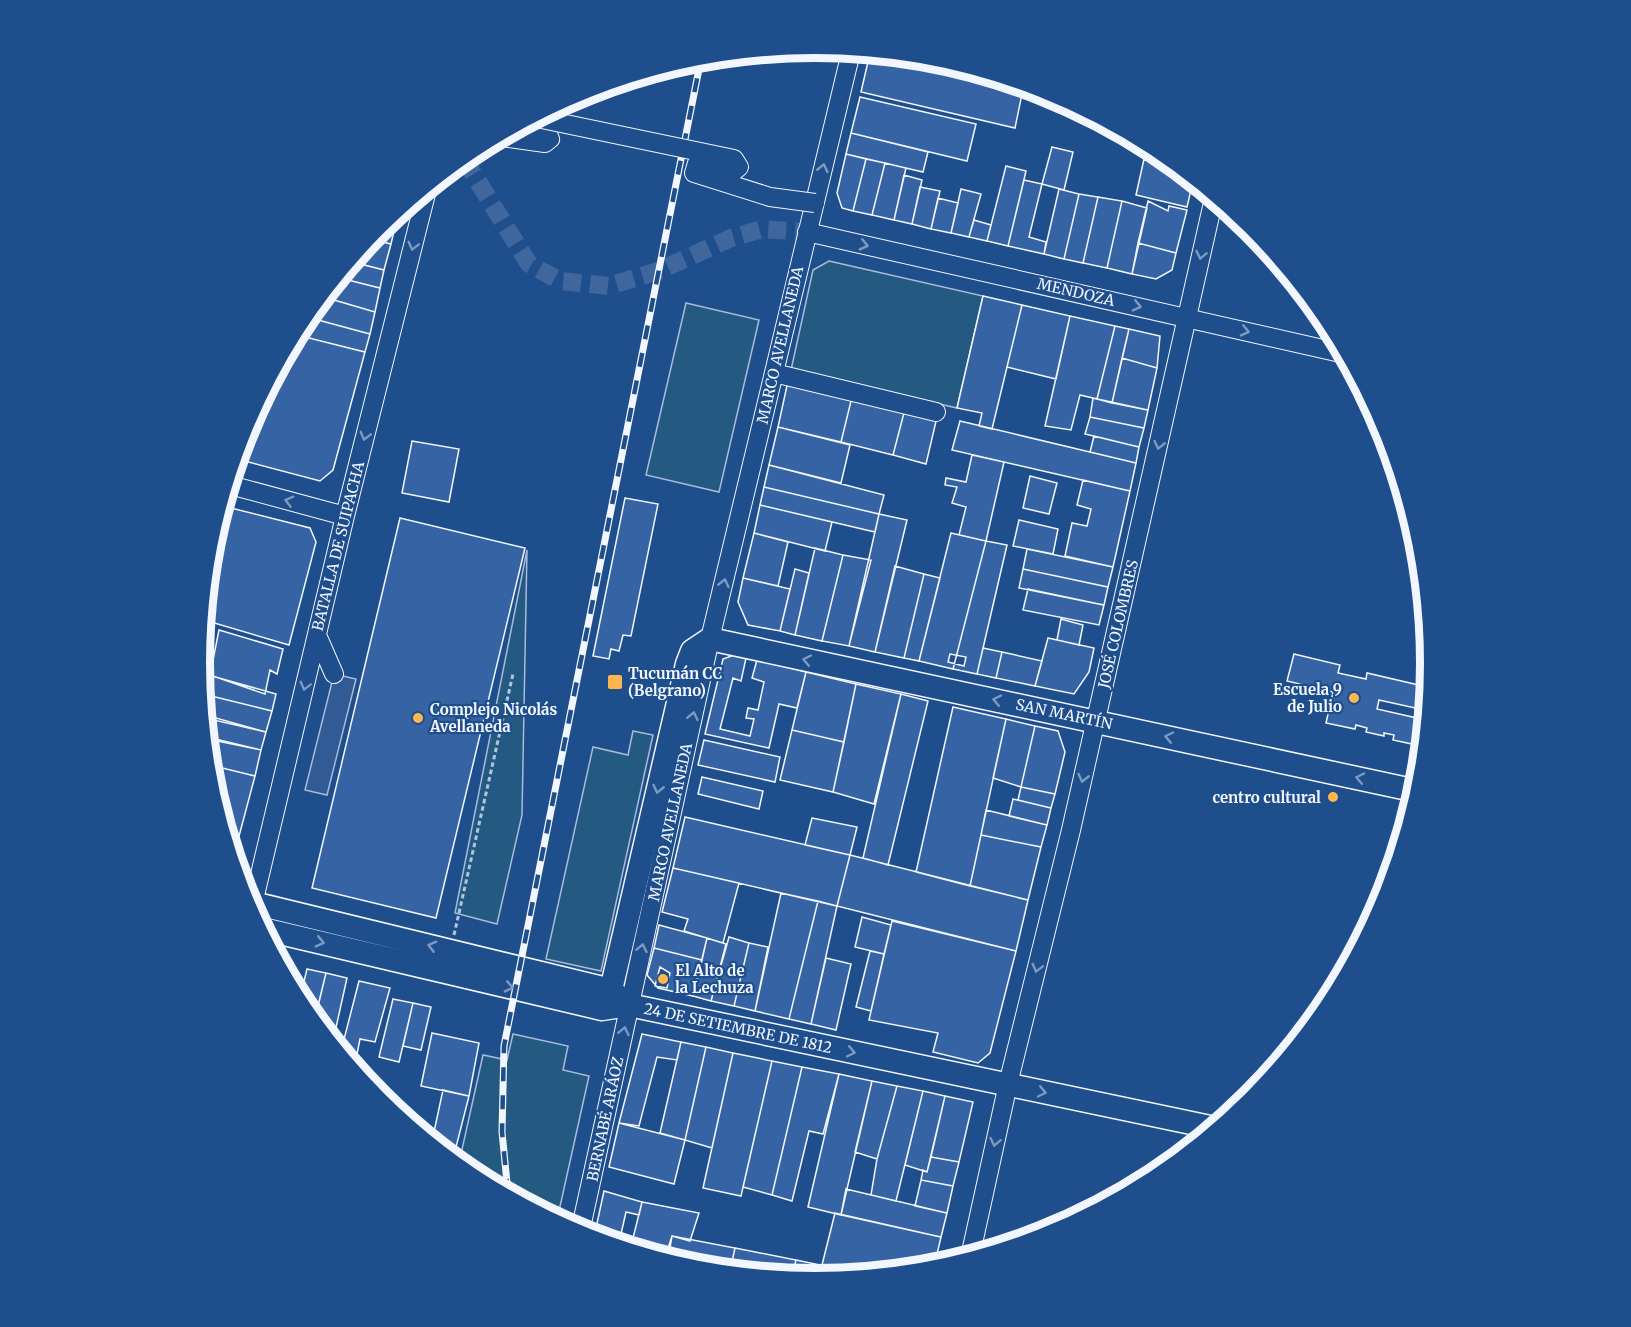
<svg xmlns="http://www.w3.org/2000/svg" width="1631" height="1327" viewBox="0 0 1631 1327" font-family="Merriweather,serif">
  <style>
    .green { fill: #245a82; stroke: #a8bbd7; stroke-width: 1.5 }
    .parking { fill: #305b95; stroke: #a8bbd7; stroke-width: 1.5 }
    .building { fill: #3563a3; stroke: #f2f6ff; stroke-width: 1.5; fill-rule: evenodd }
    .lines { fill: none; stroke-linecap: round; stroke-linejoin: round }
    .minor-tunnel { stroke: #3f679d; stroke-width: 18; stroke-dasharray: 18 9; stroke-linecap: butt }
    .minor-casing { stroke: #f2f6ff; stroke-width: 20 }
    .major-casing { stroke: #f2f6ff; stroke-width: 25 }
    .path { stroke: #b3c4dc; stroke-width: 3; stroke-dasharray: 4.5 3; stroke-linecap: butt }
    .minor { stroke: #1f4e8c; stroke-width: 18 }
    .major { stroke: #1f4e8c; stroke-width: 22 }
    .rail-casing { stroke: #f2f6ff; stroke-width: 7 }
    .rail { stroke: #1f4e8c; stroke-width: 4.5; stroke-dasharray: 14; stroke-linecap: butt }
    .minor-bridge-casing { stroke: #f2f6ff; stroke-width: 20; stroke-linecap: butt }
    .minor-bridge { stroke: #1f4e8c; stroke-width: 18 }
    .oneway { stroke: #7e9ac0 }
    .poi-dot { fill: #ffb74d; stroke: #1f4e8c; stroke-width: 2 }
    .labels { text-anchor: middle; dominant-baseline: central; stroke-width: 4.5; stroke-linejoin: round; paint-order: stroke }
    .street-label { font-size: 15px; fill: #f2f6ff; stroke: #1f4e8c }
    .poi-label { font-size: 15px; font-weight: bold; fill: #f2f6ff; stroke: #1f4e8c; text-anchor: start }
    .rim { fill: none; stroke: #f2f6ff; stroke-width: 8 }
  </style>
  <rect width="100%" height="100%" fill="#1f4e8c"/>
  <!-- green -->
  <path class="green" d="M829,261L983,296L957,408L791,370L813,270Z
    M686,303L759,320L719,492L646,475Z
    M527,550L522,815L497,924L455,913Z
    M633,731L653,735L601,971L546,959L593,747L628,755Z
    M513,1034L568,1046L563,1070L589,1076L557,1220L473,1175L459,1163L483,1055L507,1060Z"/>
  <!-- parking -->
  <path class="parking" d="M334,674L356,679L327,795L305,790Z"/>
  <!-- building -->
  <path class="building" d="M870,53L1023,89L1015,128L861,92Z
    M860,97L976,124L967,161L851,133Z
    M851,133L928,152L923,172L846,154Z
    M1052,147L1073,152L1064,190L1042,184Z
    M1155,151L1193,181L1187,207L1136,195L1144,159L1153,162Z
    M846,154L866,159L853,211L842,208L837,193Z
    M866,159L885,163L872,215L853,211Z
    M885,163L906,168L894,220L872,215Z
    M1006,166L1026,171L1008,246L987,241Z
    M904,175L922,180L912,224L894,220Z
    M1024,180L1042,184L1029,237L1046,242L1044,254L1008,246Z
    M920,187L940,191L931,229L912,224Z
    M961,189L981,194L969,237L951,233Z
    M1059,189L1079,194L1064,259L1044,254Z
    M1079,194L1098,197L1083,263L1064,259Z
    M1098,197L1122,201L1107,268L1083,263Z
    M938,198L958,203L951,233L931,229Z
    M1122,201L1147,208L1132,274L1107,268Z
    M1148,201L1168,211L1169,206L1187,210L1176,253L1138,243Z
    M974,220L991,225L987,241L969,237Z
    M390,221L396,222L391,244L371,239Z
    M371,239L391,244L384,270L353,262Z
    M1138,243L1176,253L1172,270L1156,279L1132,274Z
    M352,262L384,270L380,288L340,278Z
    M340,278L380,288L375,312L324,297Z
    M983,296L1022,305L992,429L979,426L982,413L957,408Z
    M324,297L375,312L370,334L307,317Z
    M1022,305L1070,316L1056,379L1007,367Z
    M1070,316L1115,326L1097,399L1080,395L1071,430L1045,426Z
    M307,317L370,334L365,352L297,335Z
    M1115,326L1129,329L1112,403L1097,399Z
    M1129,329L1160,336L1157,368L1122,358Z
    M297,335L365,352L333,470L320,481L237,459L247,428Z
    M1122,358L1157,368L1148,410L1112,403Z
    M788,381L852,397L841,442L778,427Z
    M852,397L905,409L893,455L841,442Z
    M1093,398L1148,410L1144,428L1090,417Z
    M905,409L937,417L926,464L893,455Z
    M1090,417L1144,428L1139,447L1085,434Z
    M960,421L1136,463L1130,491L952,450Z
    M778,427L850,445L841,483L769,465Z
    M1094,436L1139,447L1136,463L1090,452Z
    M412,441L459,449L449,502L402,493Z
    M972,455L1004,462L986,541L959,535L966,507L952,503L957,487L945,485L946,478L966,482Z
    M769,465L884,495L879,514L764,487Z
    M1030,476L1057,483L1049,514L1023,508Z
    M1083,480L1130,491L1113,567L1065,556L1072,523L1087,526L1091,509L1077,505Z
    M764,487L879,514L875,532L760,505Z
    M625,498L658,504L631,636L623,635L619,651L611,649L609,659L593,656Z
    M760,505L832,522L825,551L754,533Z
    M223,506L310,528L316,542L289,645L204,620L212,543Z
    M879,514L907,520L875,652L849,646Z
    M400,518L525,548L436,918L312,888Z
    M1019,520L1058,529L1053,554L1013,546Z
    M754,533L788,542L778,586L743,578Z
    M951,533L986,541L953,669L919,661Z
    M986,541L1007,545L977,674L953,669Z
    M815,548L843,555L822,641L795,635Z
    M1027,549L1113,567L1108,587L1023,569Z
    M843,555L871,560L849,646L822,641Z
    M895,566L924,574L904,658L875,652Z
    M795,569L809,573L795,635L780,631Z
    M1023,569L1108,587L1104,605L1019,588Z
    M924,574L940,578L919,661L904,658Z
    M743,578L790,589L780,631L748,625L738,602Z
    M1028,589L1104,605L1099,625L1023,610Z
    M1061,619L1083,625L1079,645L1057,640Z
    M219,630L283,649L277,674L270,670L265,694L210,675Z
    M1048,638L1094,648L1089,672L1074,694L1035,686Z
    M983,648L1002,652L996,678L977,674Z
    M1002,652L1042,661L1035,686L996,678Z
    M950,654L966,657L964,666L948,662Z
    M1294,654L1340,665L1338,673L1366,679L1367,673L1423,686L1424,681L1429,682L1423,746L1420,745L1421,741L1413,739L1412,744L1393,740L1394,735L1384,733V736L1366,732L1367,728L1356,725L1355,729L1326,723L1333,692L1287,681ZM1379,700L1420,709L1417,718L1377,709Z
    M734,655L746,658L741,681L733,678L720,729L750,736L754,719L746,718L748,708L758,710L764,682L752,678L757,660L806,672L797,708L779,704L769,748L705,734L723,659Z
    M806,672L856,684L844,742L792,730Z
    M201,673L276,694L272,711L203,694Z
    M856,684L901,694L874,804L833,792Z
    M203,694L272,711L266,732L205,718Z
    M901,694L928,701L888,865L863,858Z
    M953,707L1006,719L970,886L916,872Z
    M205,715L266,732L261,750L207,739Z
    M1006,719L1035,726L1021,787L993,778Z
    M1035,726L1058,731L1065,752L1055,794L1021,787Z
    M792,730L844,742L833,792L780,780Z
    M207,737L261,750L255,776L210,765Z
    M704,740L780,757L775,782L698,765Z
    M210,765L255,776L234,855L212,783Z
    M702,777L763,791L759,809L698,794Z
    M1021,787L1055,794L1051,808L1018,800Z
    M1013,799L1051,808L1047,825L1009,816Z
    M986,810L1047,825L1041,847L981,835Z
    M685,817L850,855L837,906L673,868Z
    M812,818L857,827L850,855L805,845Z
    M981,835L1041,847L1028,900L970,886Z
    M850,855L1028,900L1016,951L837,906Z
    M673,868L739,883L723,943L684,931L688,919L662,912Z
    M781,893L818,901L789,1019L755,1011Z
    M818,901L837,906L811,1024L789,1019Z
    M862,917L891,925L884,954L855,947Z
    M892,921L1016,951L990,1053L978,1063L933,1052L938,1033L869,1020Z
    M659,925L707,938L702,960L654,948Z
    M729,937L749,943L734,1006L711,1001Z
    M707,938L726,944L711,1001L693,996Z
    M749,943L768,947L755,1011L734,1006Z
    M654,948L702,960L693,996L658,988L647,975Z
    M870,951L884,954L871,1011L856,1007Z
    M826,958L851,964L836,1030L811,1024Z
    M660,967L670,973L667,988L655,986Z
    M307,969L326,973L315,1018L300,998Z
    M326,973L347,978L333,1041L315,1019Z
    M359,981L390,988L375,1042L360,1039L356,1059L346,1057L341,1051Z
    M393,999L413,1003L399,1062L379,1057Z
    M413,1003L431,1007L421,1050L403,1046Z
    M432,1033L479,1043L469,1096L421,1086Z
    M642,1034L681,1042L677,1060L657,1057L639,1126L619,1123Z
    M681,1042L706,1047L685,1140L660,1133Z
    M706,1047L733,1053L712,1148L685,1140Z
    M733,1053L772,1061L741,1196L703,1188Z
    M772,1061L802,1067L772,1195L743,1187Z
    M802,1067L839,1074L823,1134L809,1131L792,1201L772,1195Z
    M356,1069L369,1072L366,1082Z
    M839,1074L872,1081L841,1215L808,1207Z
    M872,1081L897,1086L877,1159L855,1152Z
    M897,1086L923,1091L896,1201L871,1195L877,1159Z
    M443,1090L469,1096L453,1159L432,1141Z
    M923,1091L945,1096L927,1172L905,1165Z
    M945,1096L973,1102L959,1162L931,1157Z
    M619,1123L685,1140L674,1184L609,1167Z
    M931,1157L959,1162L953,1186L921,1180L923,1170L927,1172Z
    M921,1180L953,1186L947,1213L915,1206Z
    M846,1189L947,1213L941,1237L841,1215Z
    M604,1191L642,1202L639,1215L626,1212L621,1234L596,1228Z
    M642,1202L699,1213L690,1241L672,1236L670,1248L633,1238Z
    M835,1213L941,1237L934,1267L863,1274L822,1265Z
    M596,1228L612,1232L610,1241L594,1236Z
    M611,1232L645,1241L642,1251L610,1241Z
    M672,1236L735,1248L730,1271L694,1267L696,1260L679,1257L680,1252L668,1248Z
    M645,1241L680,1252L677,1262L642,1251Z
    M735,1248L796,1260L792,1277L730,1271Z
    M679,1257L696,1260L694,1267L677,1262Z
    M796,1260L849,1271L848,1276L815,1279L792,1277Z"/>
  <g class="lines">
    <!-- minor-tunnel -->
    <path class="minor-tunnel" d="M464,159L529,264L560,281L609,286L658,271L731,238L762,229L807,232"/>
    <!-- minor casing -->
    <g class="minor-casing">
      <path id="minor" d="M502,137L545,143L550,139L548,134L520,127
        M807,232L1345,354
        M774,373L936,412
        M230,485L345,516
        M317,635L334,674
        M252,908L345,516L427,190
        M580,1232L710,639L851,52
        M970,1257L1008,1084L1071,830L1214,198"/>
    </g>
    <!-- major casing -->
    <g class="major-casing">
      <path id="major" d="M249,902L611,990L623,1000
        M263,929L602,1009L629,1005L1215,1128
        M611,990L687,664L692,651L710,639L1417,791"/>
    </g>
    <!-- path -->
    <path class="path" d="M454,935L513,674"/>
    <!-- minor -->
    <use href="#minor" class="minor"/>
    <!-- major -->
    <use href="#major" class="major"/>
    <!-- rail casing -->
    <g class="rail-casing">
      <path id="rail" d="M508,1193L502,1132L504,1046L701,59"/>
    </g>
    <!-- rail -->
    <use href="#rail" class="rail"/>
    <!-- minor-bridge casing -->
    <g class="minor-bridge-casing">
      <path id="minor-bridge" d="M537,118L734,159L739,167L733,172L697,163L694,173L770,197L815,203"/>
    </g>
    <!-- minor-bridge -->
    <use href="#minor-bridge" class="minor-bridge"/>
  </g>
  <!-- one-way arrows -->
  <defs><path id="oneway-chevron" d="M-2-3.5L2.5 0L-2 3.5" fill="none" stroke-width="1.6" stroke-linecap="round" stroke-linejoin="round" transform="scale(1.5)"/></defs>
  <g class="oneway">
    <use href="#oneway-chevron" transform="translate(823 168) rotate(-77)"/>
    <use href="#oneway-chevron" transform="translate(864 245) rotate(13)"/>
    <use href="#oneway-chevron" transform="translate(413 246) rotate(104)"/>
    <use href="#oneway-chevron" transform="translate(1201 255) rotate(102)"/>
    <use href="#oneway-chevron" transform="translate(1137 306) rotate(13)"/>
    <use href="#oneway-chevron" transform="translate(1245 331) rotate(13)"/>
    <use href="#oneway-chevron" transform="translate(365 436) rotate(104)"/>
    <use href="#oneway-chevron" transform="translate(1159 445) rotate(103)"/>
    <use href="#oneway-chevron" transform="translate(289 501) rotate(-165)"/>
    <use href="#oneway-chevron" transform="translate(724 583) rotate(-77)"/>
    <use href="#oneway-chevron" transform="translate(807 660) rotate(-168)"/>
    <use href="#oneway-chevron" transform="translate(305 686) rotate(104)"/>
    <use href="#oneway-chevron" transform="translate(997 700) rotate(-168)"/>
    <use href="#oneway-chevron" transform="translate(693 716) rotate(-78)"/>
    <use href="#oneway-chevron" transform="translate(1169 737) rotate(-168)"/>
    <use href="#oneway-chevron" transform="translate(1083 778) rotate(103)"/>
    <use href="#oneway-chevron" transform="translate(1360 778) rotate(-168)"/>
    <use href="#oneway-chevron" transform="translate(658 789) rotate(103)"/>
    <use href="#oneway-chevron" transform="translate(320 942) rotate(13)"/>
    <use href="#oneway-chevron" transform="translate(432 946) rotate(-166)"/>
    <use href="#oneway-chevron" transform="translate(642 948) rotate(-78)"/>
    <use href="#oneway-chevron" transform="translate(1037 968) rotate(104)"/>
    <use href="#oneway-chevron" transform="translate(509 987) rotate(13)"/>
    <use href="#oneway-chevron" transform="translate(624 1031) rotate(-78)"/>
    <use href="#oneway-chevron" transform="translate(851 1052) rotate(12)"/>
    <use href="#oneway-chevron" transform="translate(1042 1092) rotate(12)"/>
    <use href="#oneway-chevron" transform="translate(995 1142) rotate(102)"/>
  </g>
  <!-- markers -->
  <g class="poi-dot">
    <rect x="607" y="674" width="16" height="16" rx="3"/>
    <circle cx="1354" cy="698" r="6"/>
    <circle cx="418" cy="718" r="6"/>
    <circle cx="1333" cy="797" r="6"/>
    <circle cx="663" cy="979" r="6"/>
  </g>
  <g class="labels">
    <!-- street labels -->
    <g class="street-label">
      <text transform="translate(1076 292) rotate(13)">MENDOZA</text>
      <text transform="translate(780 345) rotate(-77)">MARCO AVELLANEDA</text>
      <text transform="translate(338 546) rotate(-76)">BATALLA DE SUIPACHA</text>
      <text transform="translate(1118 624) rotate(-77)">JOSÉ COLOMBRES</text>
      <text transform="translate(1064 714) rotate(12)">SAN MARTÍN</text>
      <text transform="translate(670 822) rotate(-78)">MARCO AVELLANEDA</text>
      <text transform="translate(738 1028) rotate(12)">24 DE SETIEMBRE DE 1812</text>
      <text transform="translate(605 1119) rotate(-78)">BERNABÉ ARÁOZ</text>
    </g>
    <!-- poi labels -->
    <g class="poi-label">
      <text x="628" y="673">Tucumán CC<tspan x="628" dy="17">(Belgrano)</tspan></text>
      <text x="1342" y="689" text-anchor="end">Escuela 9<tspan x="1342" dy="17">de Julio</tspan></text>
      <text x="430" y="709">Complejo Nicolás<tspan x="430" dy="17">Avellaneda</tspan></text>
      <text x="1321" y="797" text-anchor="end">centro cultural</text>
      <text x="675" y="970">El Alto de<tspan x="675" dy="17">la Lechuza</tspan></text>
    </g>
  </g>
  <!-- crop -->
  <path d="M0 0H1631V1327H0ZM210 663a605 605 0 1 1 1210 0a605 605 0 1 1-1210 0Z" fill="#1f4e8c" fill-rule="evenodd"/>
  <path class="rim" d="M210 663a605 605 0 1 1 1210 0a605 605 0 1 1-1210 0Z"/>
</svg>
